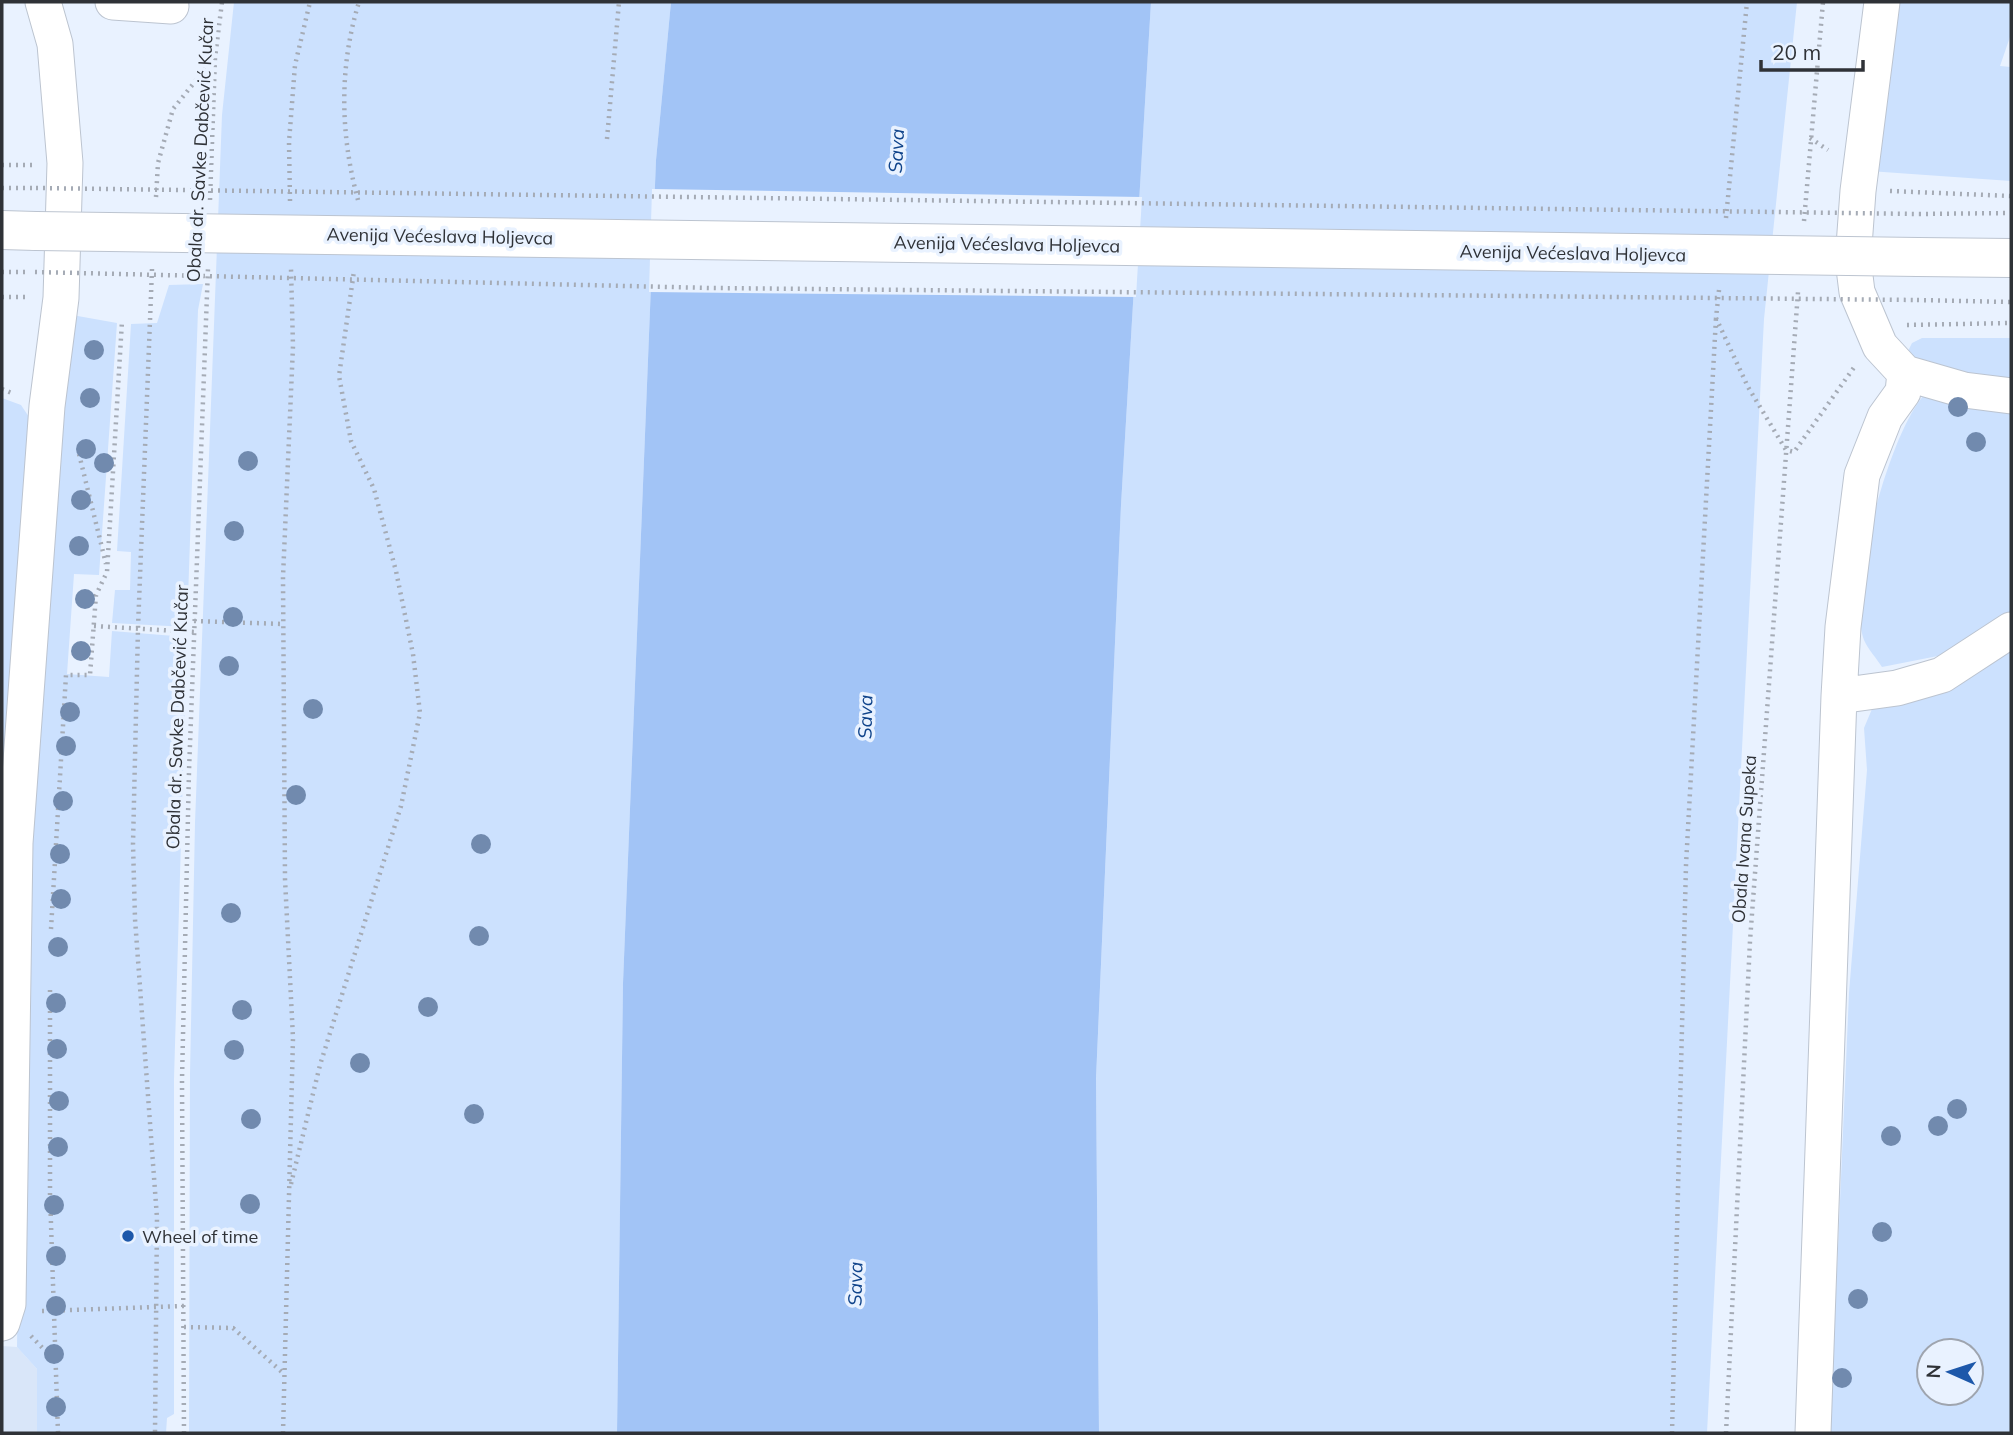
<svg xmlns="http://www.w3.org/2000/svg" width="2013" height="1435" viewBox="0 0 2013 1435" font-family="Mulish,sans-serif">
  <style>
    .built { fill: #d9e6f9 }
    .green { fill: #cce1fe; fill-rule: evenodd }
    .water { fill: #a2c4f6 }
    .pier { fill: #e9f2ff }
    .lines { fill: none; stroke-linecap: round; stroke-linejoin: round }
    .minor-casing { stroke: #bcc4d0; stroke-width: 37 }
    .major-casing { stroke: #bcc4d0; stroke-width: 40 }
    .path { stroke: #a5abb5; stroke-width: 4.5; stroke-dasharray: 2 5; stroke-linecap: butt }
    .minor { stroke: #fff; stroke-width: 35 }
    .major { stroke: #fff; stroke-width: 38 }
    .major-bridge-casing { stroke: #bcc4d0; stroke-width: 40; stroke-linecap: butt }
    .path-bridge { stroke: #a5abb5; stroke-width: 4.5; stroke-dasharray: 2 5; stroke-linecap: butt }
    .major-bridge { stroke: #fff; stroke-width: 38 }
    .tree { fill: #718aae }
    .poi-dot { fill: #1d58aa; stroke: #e9f2ff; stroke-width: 2.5 }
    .labels { text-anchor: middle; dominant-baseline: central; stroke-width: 7; stroke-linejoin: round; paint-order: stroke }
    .street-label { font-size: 18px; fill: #2f3237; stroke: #e9f2ff }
    .poi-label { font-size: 18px; fill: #2f3237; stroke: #e9f2ff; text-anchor: start }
    .water-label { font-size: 19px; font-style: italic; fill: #10448b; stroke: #e9f2ff }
  </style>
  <rect width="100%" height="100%" fill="#e9f2ff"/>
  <!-- built -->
  <path class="built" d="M2,1346L17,1347L37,1369V1433H2Z"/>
  <!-- green -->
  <path class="green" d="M234,2H671L656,160L623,983L617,1433H189L190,1074L195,823L222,115Z
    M1151,2H1797L1764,319L1707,1433H1099L1096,1080L1121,505Z
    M1894,2H2011V34L2000,66L2011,67V181L1869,171Z
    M203,284L198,310L187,627L112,623L115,590H130L131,552L117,551L131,324L157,323L169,285Z
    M72,315L117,323L99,575L74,574L67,674L109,677L112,631L187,637L174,1079V1414L167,1418L166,1433H37V1369L17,1347L24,845Z
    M1922,338H2010L2011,385L1918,362L1907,353L1912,343Z
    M1925,394L2011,408V614L1958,652L1882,667C1877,659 1868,649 1864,640C1846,591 1890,431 1925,394Z
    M2,398L21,405L29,417L2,1305Z
    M2011,642V1433H1830L1849,993L1867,770L1864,728L1872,709C1925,704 1968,670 2011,642ZM1929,1351H1971V1393H1929Z"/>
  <!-- water -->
  <path class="water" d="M671,2H1151L1121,505L1096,1079L1099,1433H617L623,983L656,160Z"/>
  <!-- pier -->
  <path class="pier" d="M652,189L1142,197L1136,297L649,292Z"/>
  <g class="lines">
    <!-- minor casing -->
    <g class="minor-casing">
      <path id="minor" d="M113,2L171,6
        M1882,2L1858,191L1853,260L1857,292L1880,346L1905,373L1964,390L2011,396
        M1905,373L1903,392L1885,417L1862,475L1843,627L1839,696L1897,688L1942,675L2011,630
        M2,1323L8,1304L15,843L47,406L61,298L65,163L55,44L43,2
        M1813,1433L1839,696"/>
    </g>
    <!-- major casing -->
    <g class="major-casing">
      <path id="major" d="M2,230L36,231
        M1918,257L2011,258"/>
    </g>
    <!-- path -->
    <path class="path" d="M1810,138L1828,150
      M607,139L619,2
      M2,165H32
      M2,188H32
      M1890,191L2011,196
      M156,197L158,163L173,109L214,58
      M210,200L215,58L222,2
      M358,200C340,134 339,67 359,2
      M290,201L289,142L295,65L310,2
      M1919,214L2011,213
      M1726,218L1747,2
      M1804,221L1823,2
      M152,269L138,628L133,844L135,919L157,1218L155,1433
      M2,272H29
      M1719,290L1716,318L1748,387L1786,450L1794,452L1855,366
      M2,297H29
      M1917,300L2011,302
      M1907,325L2011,323
      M2,389L14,394
      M79,454L106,564
      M194,621L283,624
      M94,626L194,632
      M51,929L66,675H90L96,595L107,572L122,321
      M50,990V1194L58,1433
      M291,1184L320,1065L401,806L420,713L413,654L396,571L374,489L351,441L339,376L354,271
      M42,1311L184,1306
      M184,1327L233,1328L283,1373
      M31,1336L56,1362
      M184,1433L182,1080L189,771L208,268
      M283,1433L293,1038L285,879L283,577L293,346L291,269
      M1672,1433L1686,865L1716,318
      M1726,1433L1750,941L1798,292"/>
    <!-- minor -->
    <use href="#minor" class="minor"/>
    <!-- major -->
    <use href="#major" class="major"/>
    <!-- major-bridge casing -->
    <g class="major-bridge-casing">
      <path id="major-bridge" d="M36,231L1918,257"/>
    </g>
    <!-- path-bridge -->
    <path class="path-bridge" d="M36,188L1919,214
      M35,272L712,288L1917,300"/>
    <!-- major-bridge -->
    <use href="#major-bridge" class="major-bridge"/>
  </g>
  <!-- trees -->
  <g class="tree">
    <circle cx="94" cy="350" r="10"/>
    <circle cx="90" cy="398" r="10"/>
    <circle cx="1958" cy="407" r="10"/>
    <circle cx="1976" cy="442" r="10"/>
    <circle cx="86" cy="449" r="10"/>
    <circle cx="248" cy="461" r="10"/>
    <circle cx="104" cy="463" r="10"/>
    <circle cx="81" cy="500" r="10"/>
    <circle cx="234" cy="531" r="10"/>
    <circle cx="79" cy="546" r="10"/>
    <circle cx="85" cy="599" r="10"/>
    <circle cx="233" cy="617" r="10"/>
    <circle cx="81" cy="651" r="10"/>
    <circle cx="229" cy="666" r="10"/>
    <circle cx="313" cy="709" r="10"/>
    <circle cx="70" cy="712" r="10"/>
    <circle cx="66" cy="746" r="10"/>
    <circle cx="296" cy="795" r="10"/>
    <circle cx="63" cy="801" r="10"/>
    <circle cx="481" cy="844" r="10"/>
    <circle cx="60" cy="854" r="10"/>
    <circle cx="61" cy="899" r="10"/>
    <circle cx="231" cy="913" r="10"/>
    <circle cx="479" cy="936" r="10"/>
    <circle cx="58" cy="947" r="10"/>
    <circle cx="56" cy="1003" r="10"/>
    <circle cx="428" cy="1007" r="10"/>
    <circle cx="242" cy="1010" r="10"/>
    <circle cx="57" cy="1049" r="10"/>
    <circle cx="234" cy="1050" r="10"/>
    <circle cx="360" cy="1063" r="10"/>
    <circle cx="59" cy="1101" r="10"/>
    <circle cx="1957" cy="1109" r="10"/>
    <circle cx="474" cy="1114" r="10"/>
    <circle cx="251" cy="1119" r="10"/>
    <circle cx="1938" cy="1126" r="10"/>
    <circle cx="1891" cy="1136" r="10"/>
    <circle cx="58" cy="1147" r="10"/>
    <circle cx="250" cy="1204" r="10"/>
    <circle cx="54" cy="1205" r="10"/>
    <circle cx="1882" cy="1232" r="10"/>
    <circle cx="56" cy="1256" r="10"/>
    <circle cx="1858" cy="1299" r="10"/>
    <circle cx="56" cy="1306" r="10"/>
    <circle cx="54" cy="1354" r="10"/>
    <circle cx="1842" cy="1378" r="10"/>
    <circle cx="56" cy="1407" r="10"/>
  </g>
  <!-- markers -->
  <circle class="poi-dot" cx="128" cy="1236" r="7"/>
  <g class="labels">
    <!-- street labels -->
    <g class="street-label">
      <text transform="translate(200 150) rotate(-87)">Obala dr. Savke Dabčević Kučar</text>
      <text transform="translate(440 236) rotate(1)">Avenija Većeslava Holjevca</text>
      <text transform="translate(1007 244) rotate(1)">Avenija Većeslava Holjevca</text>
      <text transform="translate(1573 253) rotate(1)">Avenija Većeslava Holjevca</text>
      <text transform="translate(177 717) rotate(-88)">Obala dr. Savke Dabčević Kučar</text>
      <text transform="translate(1744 839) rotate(-86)">Obala Ivana Supeka</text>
    </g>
    <!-- poi labels -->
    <g class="poi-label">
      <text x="142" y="1236">Wheel of time</text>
    </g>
    <!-- water labels -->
    <g class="water-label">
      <text transform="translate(896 151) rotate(-87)">Sava</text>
      <text transform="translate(865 717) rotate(-89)">Sava</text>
      <text transform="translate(855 1284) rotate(-89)">Sava</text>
    </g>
  </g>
  <!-- border -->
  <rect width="2013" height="1435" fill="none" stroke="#2f3237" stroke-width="7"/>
  <!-- north arrow -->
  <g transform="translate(1950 1372) rotate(273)"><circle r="33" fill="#e9f2ff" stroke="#9fa5af" stroke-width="2"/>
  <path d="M0-5L12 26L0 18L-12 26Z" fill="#1d58aa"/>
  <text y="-10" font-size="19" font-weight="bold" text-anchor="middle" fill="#2f3237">N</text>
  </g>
  <!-- scale -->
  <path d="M1761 60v10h102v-10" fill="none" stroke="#2f3237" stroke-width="3.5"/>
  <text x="1772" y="60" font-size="21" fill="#2f3237" stroke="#e9f2ff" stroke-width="5" paint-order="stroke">20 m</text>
</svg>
